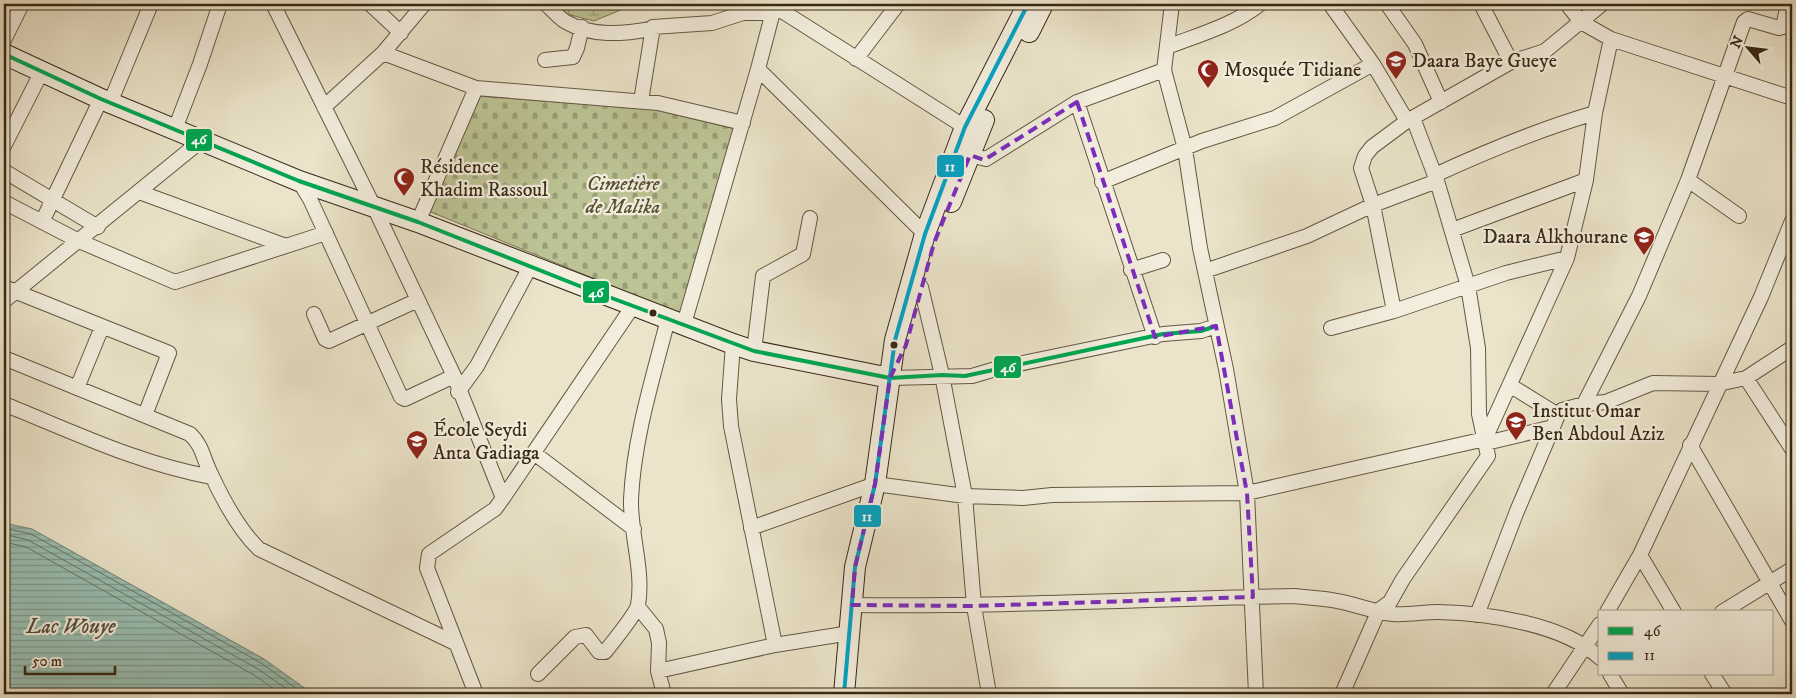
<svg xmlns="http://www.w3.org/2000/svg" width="1796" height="698" viewBox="0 0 1796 698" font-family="'IM FELL DW Pica',serif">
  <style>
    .wetland { fill: url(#wetland-marsh); stroke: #7a7654 }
    .cemetery { fill: url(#cemetery-stones); stroke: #7a7654 }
    .water { fill: url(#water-rules); stroke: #728373 }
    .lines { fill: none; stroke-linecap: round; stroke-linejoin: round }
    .shore { stroke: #687464; stroke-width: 1 }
    .street-casing { stroke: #655742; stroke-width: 16 }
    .secondary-casing { stroke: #382815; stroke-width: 22 }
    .street { stroke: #f2eddd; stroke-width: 14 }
    .secondary { stroke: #f2eddd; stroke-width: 20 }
    .bus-1-casing { stroke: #f2eddd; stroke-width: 8 }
    .bus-2-casing { stroke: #f2eddd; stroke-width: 8 }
    .bus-1 { stroke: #00a651; stroke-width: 4 }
    .bus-2 { stroke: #03a3c5; stroke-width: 4 }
    .marked { fill: none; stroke: #7b2cbf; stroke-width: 4; stroke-dasharray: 10 6; stroke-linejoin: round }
    .bus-dot { fill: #382815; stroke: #f2eddd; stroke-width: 2 }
    .labels { text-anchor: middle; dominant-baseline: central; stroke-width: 4.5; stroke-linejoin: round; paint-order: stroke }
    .poi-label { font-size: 20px; fill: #382815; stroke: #f2eddd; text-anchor: start }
    .park-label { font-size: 20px; font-style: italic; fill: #594f35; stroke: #f2eddd }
    .water-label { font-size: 21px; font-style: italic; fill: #504e3c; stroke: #f2eddd }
    .line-badge { stroke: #f2eddd; stroke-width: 2 }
    .badge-label { font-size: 14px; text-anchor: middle; font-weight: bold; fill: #fff }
  </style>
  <defs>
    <pattern id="wetland-marsh" width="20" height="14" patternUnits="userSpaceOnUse" patternTransform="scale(1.25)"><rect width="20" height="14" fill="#bcc394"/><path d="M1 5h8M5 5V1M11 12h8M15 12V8" fill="none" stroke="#9a9e78"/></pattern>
    <pattern id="cemetery-stones" width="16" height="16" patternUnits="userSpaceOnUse" patternTransform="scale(1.25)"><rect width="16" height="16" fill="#bcc394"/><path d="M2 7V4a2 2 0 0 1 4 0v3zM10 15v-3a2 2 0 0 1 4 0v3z" fill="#9a9e78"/></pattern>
    <pattern id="water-rules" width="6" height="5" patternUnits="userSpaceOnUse" patternTransform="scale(1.25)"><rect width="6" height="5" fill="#99bfb2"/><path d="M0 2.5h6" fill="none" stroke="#7e9b90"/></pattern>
  </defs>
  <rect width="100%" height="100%" fill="#ebe4ca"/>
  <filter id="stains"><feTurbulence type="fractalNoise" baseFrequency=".004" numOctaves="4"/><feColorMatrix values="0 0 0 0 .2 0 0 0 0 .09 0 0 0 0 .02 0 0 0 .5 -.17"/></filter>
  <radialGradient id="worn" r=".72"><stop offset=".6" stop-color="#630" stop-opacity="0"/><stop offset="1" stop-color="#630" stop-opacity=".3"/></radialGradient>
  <!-- wetland -->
  <path class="wetland" d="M527,4H635L594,21Z"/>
  <!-- cemetery -->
  <path class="cemetery" d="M476,96L652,109L735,129L681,314L426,210Z"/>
  <!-- water -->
  <path class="water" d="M4,523L32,529L264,659L313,694H4Z"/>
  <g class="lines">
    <!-- shore -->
    <path class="shore" d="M4,528L31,534L261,663L304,694
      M4,534L28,540L258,669L294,694
      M4,542L26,547L254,675L281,694"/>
    <!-- street casing -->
    <g class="street-casing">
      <path id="street" d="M273,4L375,209L454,376L503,498L495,509L429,554L427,568L476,694
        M370,4L401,33
        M546,4C552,9 559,18 566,22C592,37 623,34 651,29
        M1172,4L1164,70L1185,149L1200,248L1226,369L1247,493L1256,694
        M1330,4L1373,64L1407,121
        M1387,4L1415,44L1441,102
        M1481,4L1511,62
        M1567,4L1581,22L1611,39L1792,98
        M774,6L965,127
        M4,40L22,4
        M1167,47C1198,35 1234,25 1260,4
        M383,53L476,88L658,103L743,123
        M856,59L898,4
        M545,60L573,57L577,48L582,27
        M758,69L925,234
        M641,101L653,27L712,23L743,13H773
        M1077,102L1155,337
        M110,103L151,4
        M324,107L383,53L424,4
        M175,129L200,64L220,4
        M4,146L42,71
        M970,155L986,159L1077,102L1164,70
        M4,171L98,227
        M1435,175C1487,151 1540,129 1595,113L1611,39
        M1688,180L1739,216
        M299,181L310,199L401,397L405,399L454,376
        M1102,182L1202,141L1275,118L1373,64
        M139,192L286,246
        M4,202L79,241L175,282L326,233
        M42,222L101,99
        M418,222L476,88
        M1452,230L1586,180
        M1131,270L1163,260
        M1205,271L1307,236L1373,205L1437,181
        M4,287L169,353L145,415
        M921,287L942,375L965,496L974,606L989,694
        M4,301L202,140
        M1394,311L1373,205L1361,168L1365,156L1372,147L1407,121L1511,62L1545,51L1602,4
        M314,314L325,339L329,341L418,300
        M684,324L758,69L775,4
        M1331,328L1394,311L1506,273L1567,258L1586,180L1595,113
        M733,344L729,399L731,426L775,645
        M754,351L763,276L803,254L810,218
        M4,358L190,434C203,446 203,459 211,474C223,500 238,529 259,549L455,643
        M890,378L972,376L999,368L1163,334L1201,331L1216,326
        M1746,378L1792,449
        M1511,386L1558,415L1562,410L1584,404L1606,402L1653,383L1718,384L1746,378L1792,348
        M77,388L102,327
        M458,392L477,366L530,267
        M4,404C71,431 139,464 212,477
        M1584,404L1639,296L1688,180L1744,22L1748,19L1779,28L1783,27L1788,4
        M1486,443L1553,427
        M1690,445L1792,621
        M534,453L634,529
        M503,498L633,306
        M751,528L875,484L965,496L1023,498L1052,495L1247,493L1485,439L1567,258
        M1640,555L1674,612
        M852,605C1000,607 1148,599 1295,596C1309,598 1323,598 1337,601C1355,604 1374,612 1393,614C1408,615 1423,612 1438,612C1487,613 1564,624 1600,658
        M638,607L656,629L659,643L658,671L664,694
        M1607,612L1640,555L1761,297L1792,221
        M1722,612L1792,569
        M1477,615L1517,511L1558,415
        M658,671L775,645L850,633
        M538,674L575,637L586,635L599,652H605C612,643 636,614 638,605C644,571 630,533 631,499C634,437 653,378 668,319
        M1610,674L1622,694
        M1712,674L1725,694
        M1342,694L1379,610L1390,602L1403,579L1488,456L1479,414L1478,348L1468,286L1437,181L1413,118
        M1553,694L1600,624"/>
    </g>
    <!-- secondary casing -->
    <g class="secondary-casing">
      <path id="secondary" d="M1029,32L1043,4
        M4,54L101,99L299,181L418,222L733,344L754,351L890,378
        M951,202L984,120
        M844,694L855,567L875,484L895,340L925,234L965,127L1028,4"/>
    </g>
    <!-- street -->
    <use href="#street" class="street"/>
    <!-- secondary -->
    <use href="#secondary" class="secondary"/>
    <!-- bus-1 casing -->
    <g class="bus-1-casing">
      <path id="bus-1" d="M4,54L101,99L299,181L418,222L582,287L754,351L890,378L942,375L965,376L1163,334L1201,331L1216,326"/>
    </g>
    <!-- bus-2 casing -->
    <g class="bus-2-casing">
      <path id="bus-2" d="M844,694L855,567L875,484L895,340L925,234L965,127L1028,4"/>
    </g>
    <!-- bus-1 -->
    <use href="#bus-1" class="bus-1"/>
    <!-- bus-2 -->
    <use href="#bus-2" class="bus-2"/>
  </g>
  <!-- marked area -->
  <path class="marked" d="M1077,102L1155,337L1216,326L1247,493L1253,597L974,606L852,605L855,567L875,484L890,378L906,345L934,243L970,155L984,160Z"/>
  <!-- icons -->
  <defs>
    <g id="school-pin" transform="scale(1.125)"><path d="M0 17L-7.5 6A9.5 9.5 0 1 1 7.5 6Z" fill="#8f2418" stroke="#f2eddd"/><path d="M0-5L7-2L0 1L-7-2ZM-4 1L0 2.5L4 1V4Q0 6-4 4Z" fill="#fff"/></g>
    <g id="mosque-pin" transform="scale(1.125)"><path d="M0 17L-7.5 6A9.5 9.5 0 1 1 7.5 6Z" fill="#8f2418" stroke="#f2eddd"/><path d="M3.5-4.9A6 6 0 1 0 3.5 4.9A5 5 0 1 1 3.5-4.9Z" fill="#fff"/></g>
  </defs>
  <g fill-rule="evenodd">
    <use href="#school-pin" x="1396" y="61"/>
    <use href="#mosque-pin" x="1208" y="70"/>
    <use href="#mosque-pin" x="404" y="178"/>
    <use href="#school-pin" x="1644" y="237"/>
    <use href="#school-pin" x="1516" y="422"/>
    <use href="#school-pin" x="417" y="441"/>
  </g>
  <!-- markers -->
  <g class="bus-dot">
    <circle cx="653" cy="313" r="4.5"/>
    <circle cx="894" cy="345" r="4.5"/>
  </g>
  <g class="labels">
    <!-- poi labels -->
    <g class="poi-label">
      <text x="1412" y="61">Daara Baye Gueye</text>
      <text x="1224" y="70">Mosquée Tidiane</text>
      <text x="420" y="167">Résidence<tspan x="420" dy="23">Khadim Rassoul</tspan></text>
      <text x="1628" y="237" text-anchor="end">Daara Alkhourane</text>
      <text x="1532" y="411">Institut Omar<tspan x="1532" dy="23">Ben Abdoul Aziz</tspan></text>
      <text x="433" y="430">École Seydi<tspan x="433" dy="23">Anta Gadiaga</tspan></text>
    </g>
    <!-- park labels -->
    <g class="park-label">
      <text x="623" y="184">Cimetière<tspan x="623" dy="23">de Malika</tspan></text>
    </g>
    <!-- water labels -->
    <g class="water-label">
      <text x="71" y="627">Lac Wouye</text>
    </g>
  </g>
  <g class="line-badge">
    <rect x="185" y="128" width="28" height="24" rx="5" fill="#00a651"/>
    <rect x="936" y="154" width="29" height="24" rx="5" fill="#03a3c5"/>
    <rect x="582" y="280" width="28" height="24" rx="5" fill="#00a651"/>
    <rect x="993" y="355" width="29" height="24" rx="5" fill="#00a651"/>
    <rect x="853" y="504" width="29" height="24" rx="5" fill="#03a3c5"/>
  </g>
  <g class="badge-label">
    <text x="199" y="144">46</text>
    <text x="950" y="171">11</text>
    <text x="596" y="297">46</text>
    <text x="1008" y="372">46</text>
    <text x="867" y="521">11</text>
  </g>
  <!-- margin -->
  <rect width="1796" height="698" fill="none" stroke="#ebe4ca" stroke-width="20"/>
  <rect x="5" y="5" width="1786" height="688" fill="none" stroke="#382815" stroke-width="2.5"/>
  <rect x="10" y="10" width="1776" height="678" fill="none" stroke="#382815"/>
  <!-- legend -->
  <rect x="1598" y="610" width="175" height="65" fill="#f2eddd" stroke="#a89e8d"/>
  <rect x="1608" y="627" width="25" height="8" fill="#00a651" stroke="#a89e8d"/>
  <text x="1644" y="636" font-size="15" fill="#382815">46</text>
  <rect x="1608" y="652" width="25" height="8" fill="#03a3c5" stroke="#a89e8d"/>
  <text x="1644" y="660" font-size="15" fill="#382815">11</text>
  <!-- north arrow -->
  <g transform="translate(1748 48) rotate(298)" stroke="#f2eddd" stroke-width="4" paint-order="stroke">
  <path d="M0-4L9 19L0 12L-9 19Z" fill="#382815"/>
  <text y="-8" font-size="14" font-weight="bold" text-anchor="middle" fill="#382815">N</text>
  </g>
  <!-- scale -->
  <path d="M25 666v8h90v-8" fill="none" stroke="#382815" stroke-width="2.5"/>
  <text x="32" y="666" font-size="15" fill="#382815" stroke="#f2eddd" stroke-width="4" paint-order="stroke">50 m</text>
  <rect width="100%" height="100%" filter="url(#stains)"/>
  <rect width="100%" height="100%" fill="url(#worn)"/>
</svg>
